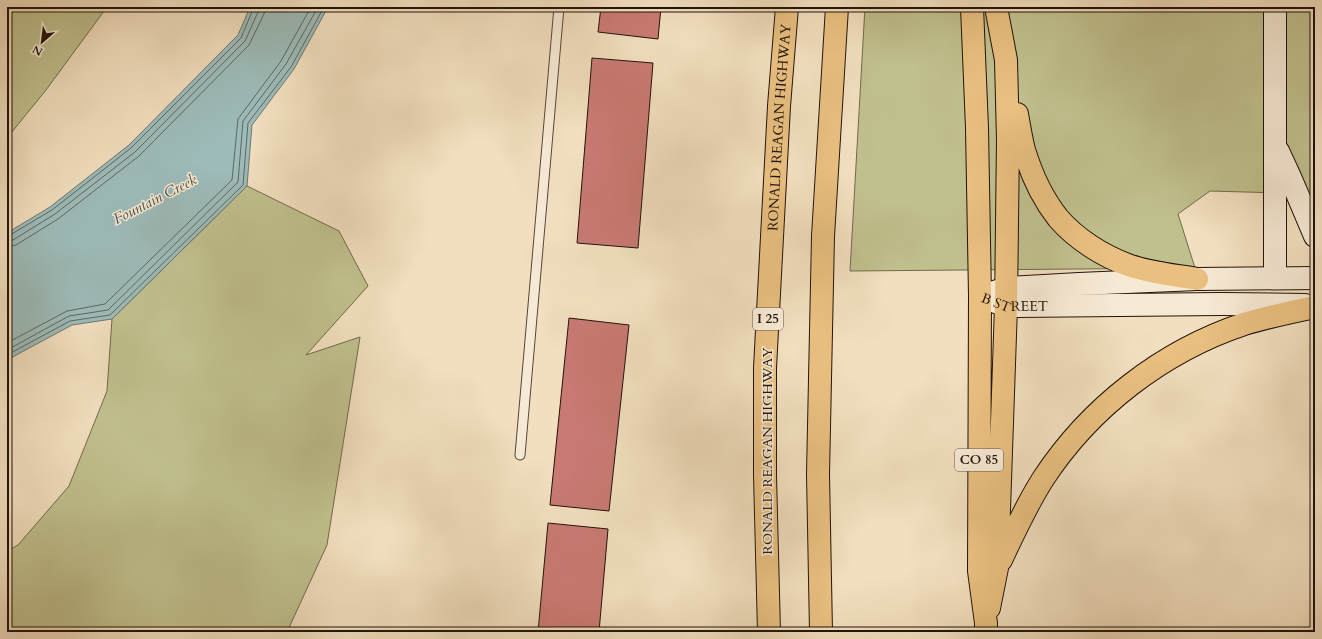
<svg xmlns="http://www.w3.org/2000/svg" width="1322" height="639" viewBox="0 0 1322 639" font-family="Cardo,serif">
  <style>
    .green { fill: #c0c08e; stroke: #706a4c }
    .water { fill: #9dbbb9; stroke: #6b7873 }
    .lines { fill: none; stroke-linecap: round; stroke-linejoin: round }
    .shore { stroke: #5e6762; stroke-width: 1 }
    .building { fill: #c97a73; stroke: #20130b }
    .lane-casing { stroke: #544638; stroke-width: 11 }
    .secondary-casing { stroke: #20130b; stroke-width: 24 }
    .primary-casing { stroke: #20130b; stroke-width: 24 }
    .highway-casing { stroke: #20130b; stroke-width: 24 }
    .lane { stroke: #f7ead5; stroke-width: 9 }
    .secondary { stroke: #f7ead5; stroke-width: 22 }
    .primary { stroke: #e9c080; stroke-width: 22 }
    .highway { stroke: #e9c080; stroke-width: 22 }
    .labels { text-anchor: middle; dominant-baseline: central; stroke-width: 3; stroke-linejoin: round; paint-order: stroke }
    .shield { fill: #f7ead5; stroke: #605448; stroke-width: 1 }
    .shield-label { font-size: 13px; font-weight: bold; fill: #20130b }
    .street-label { font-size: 14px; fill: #20130b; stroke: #f7ead5 }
    .water-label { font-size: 15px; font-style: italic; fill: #4c4e48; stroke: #f7ead5 }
  </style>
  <rect width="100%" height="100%" fill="#f2dfbf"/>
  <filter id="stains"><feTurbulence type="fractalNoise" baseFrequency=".005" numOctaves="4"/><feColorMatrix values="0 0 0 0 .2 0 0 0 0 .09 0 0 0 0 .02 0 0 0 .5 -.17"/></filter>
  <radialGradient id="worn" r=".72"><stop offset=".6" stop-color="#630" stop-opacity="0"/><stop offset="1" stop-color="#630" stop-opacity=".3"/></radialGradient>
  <!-- green -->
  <path class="green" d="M7,7H107L46,90L7,138Z
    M865,7H1315V194L1210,191L1178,214L1195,268L850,271Z
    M247,186L339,231L368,286L306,355L360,337L327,545L287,632H7V551L18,545L69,486L107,391L112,319Z"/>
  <!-- water -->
  <path class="water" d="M250,7H328L294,69L252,125L247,186L112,319L72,325L7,360V233L50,207L129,145L238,35Z"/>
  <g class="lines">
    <!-- shore -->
    <path class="shore" d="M7,236L10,235L52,210L131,148L241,38L254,7
      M7,241L13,240L55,214L135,152L245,41L258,12L259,7
      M7,247L16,245L58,219L139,156L249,45L264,14L265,7
      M7,343L67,311L105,304L232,180L238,119L281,61L311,7
      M7,350L69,316L108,310L238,182L243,121L286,64L318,7
      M7,355L70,321L110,315L243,185L248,123L291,67L324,7"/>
  </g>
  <!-- building -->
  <path class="building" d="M601,7H661L658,39L598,32Z
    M592,58L653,63L638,248L577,243Z
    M569,318L629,325L609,511L550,505Z
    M548,523L608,529L599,632H538Z"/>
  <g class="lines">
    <!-- lane casing -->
    <g class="lane-casing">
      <path id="lane" d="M520,455L559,7"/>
    </g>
    <!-- secondary casing -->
    <g class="secondary-casing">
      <g id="secondary">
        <path d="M1275,7V278"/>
        <path d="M1278,151L1290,177L1315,236"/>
        <path d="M988,294L1007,288L1079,284L1197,279L1315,278"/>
        <path id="s1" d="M980,296L1006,306L1222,304L1305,305"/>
      </g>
    </g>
    <!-- primary casing -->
    <g class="primary-casing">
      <path id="primary" d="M972,7L977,128L980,296L979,571L986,623V632
        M1017,114C1019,126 1021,138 1024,150C1031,173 1043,199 1058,218C1076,239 1103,256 1128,265C1150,273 1174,275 1197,279
        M1001,560C1014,532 1027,504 1043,479C1090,407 1163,351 1244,324C1267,317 1291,312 1315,307
        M989,608L997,568L1006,306L1008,140L1006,60L996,7"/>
    </g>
    <!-- highway casing -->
    <g class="highway-casing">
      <g id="highway">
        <path id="s2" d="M769,632L765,475V368L779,106L787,7"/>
        <path d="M821,632L818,474L823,236L837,7"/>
      </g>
    </g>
    <!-- lane -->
    <use href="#lane" class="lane"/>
    <!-- secondary -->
    <use href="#secondary" class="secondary"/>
    <!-- primary -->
    <use href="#primary" class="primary"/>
    <!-- highway -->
    <use href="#highway" class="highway"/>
  </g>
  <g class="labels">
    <!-- shield labels -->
    <g class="shield">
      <rect x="753" y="308" width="30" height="22" rx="3"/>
      <rect x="955" y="449" width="48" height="22" rx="3"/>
    </g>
    <g class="shield-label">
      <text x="768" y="319">I 25</text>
      <text x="979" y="460">CO 85</text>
    </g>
    <!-- street labels -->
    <g class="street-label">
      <text stroke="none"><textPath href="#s2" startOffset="505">RONALD REAGAN HIGHWAY</textPath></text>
      <text stroke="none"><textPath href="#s1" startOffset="36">B STREET</textPath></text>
      <text transform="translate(767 451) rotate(-90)">RONALD REAGAN HIGHWAY</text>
    </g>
    <!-- water labels -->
    <g class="water-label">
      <text transform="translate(155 199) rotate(-27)">Fountain Creek</text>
    </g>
  </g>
  <!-- margin -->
  <rect width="1322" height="639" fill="none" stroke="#f2dfbf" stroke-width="24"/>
  <rect x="8" y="8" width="1306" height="623" fill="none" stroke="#20130b" stroke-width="2"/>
  <rect x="12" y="12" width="1298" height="615" fill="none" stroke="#20130b"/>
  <!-- north arrow -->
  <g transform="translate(42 42) rotate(208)" stroke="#f7ead5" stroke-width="3" paint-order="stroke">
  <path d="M0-3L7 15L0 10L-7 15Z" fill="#20130b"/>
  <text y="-6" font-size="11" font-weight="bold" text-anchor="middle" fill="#20130b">N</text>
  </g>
  <rect width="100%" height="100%" filter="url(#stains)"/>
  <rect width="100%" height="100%" fill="url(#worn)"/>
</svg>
